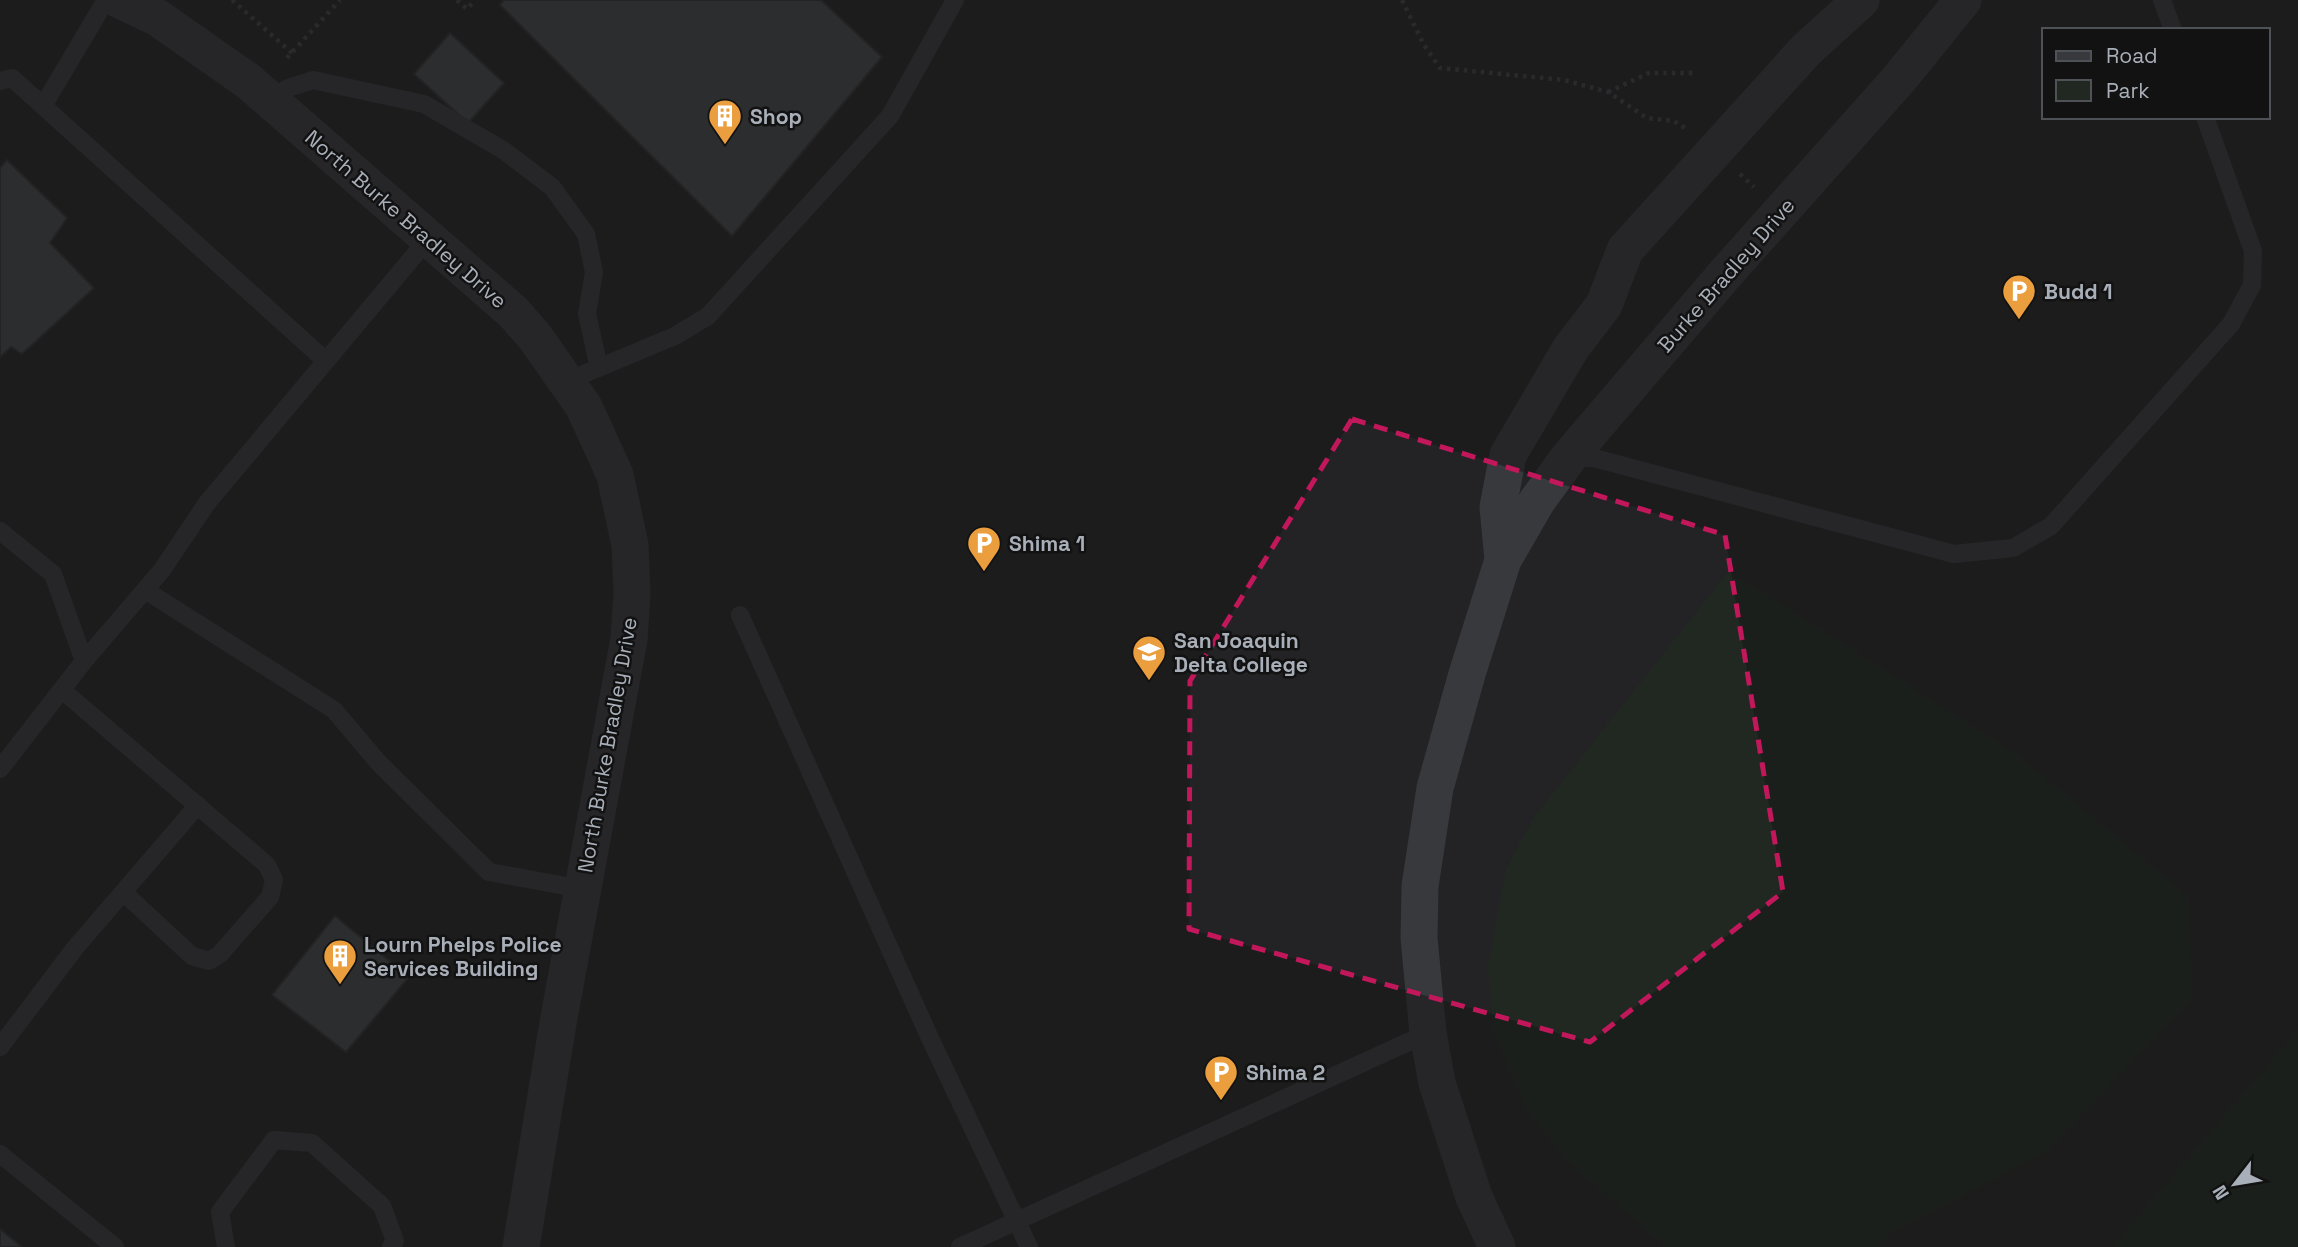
<svg xmlns="http://www.w3.org/2000/svg" width="2298" height="1247" viewBox="0 0 2298 1247" font-family="'Space Grotesk',sans-serif">
  <style>
    .built { fill: #232325; fill-rule: evenodd }
    .green { fill: #212821 }
    .building { fill: #46474b; stroke: #313134; stroke-width: 2 }
    .lines { fill: none; stroke-linecap: round; stroke-linejoin: round }
    .path { stroke: #3e4044; stroke-width: 4.5; stroke-dasharray: 3.5 5; stroke-linecap: butt }
    .service { stroke: #38393d; stroke-width: 18 }
    .minor { stroke: #38393d; stroke-width: 37 }
    .marked { fill: none; stroke: #c2185b; stroke-width: 5; stroke-dasharray: 14 9; stroke-linejoin: round }
    .labels { text-anchor: middle; dominant-baseline: central; stroke-width: 5; stroke-linejoin: round; paint-order: stroke }
    .poi-label { font-size: 21px; font-weight: bold; fill: #a9afb8; stroke: #121213; text-anchor: start }
    .street-label { font-size: 21px; fill: #a9afb8; stroke: #121213 }
  </style>
  <rect width="100%" height="100%" fill="#171718"/>
  <!-- built -->
  <path class="built" d="M0,0H2298V1247H0ZM2044,30H2268V117H2044Z"/>
  <!-- green -->
  <path class="green" d="M1729,571L2016,754L2188,896L2193,998L2048,1150L1889,1234L1877,1247H1666L1570,1163L1528,1112L1493,1031L1488,966L1506,869L1534,817Z
    M2298,1030V1247H2112Z"/>
  <!-- building -->
  <path class="building" d="M504,0H821L882,57L732,236L500,5Z
    M450,33L504,83L468,123L414,74Z
    M7,160L67,218L50,243L94,288L22,354L11,347L0,357V168Z
    M335,916L409,977L346,1052L272,995Z
    M0,1229L22,1247H0Z"/>
  <g class="lines">
    <!-- path -->
    <path class="path" d="M232,0L292,53
      M457,0L467,9L475,0
      M1402,0L1424,45L1440,68L1564,80L1608,92L1647,118L1674,121L1688,130
      M287,58L340,0
      M1608,92L1649,73H1693
      M1740,174L1754,187"/>
    <!-- service -->
    <path class="service" d="M2162,0L2173,30
      M0,81L12,78L326,361
      M269,100L288,88L313,80L424,104L503,150L552,187L586,234L594,272L587,314L599,368
      M43,106L106,0
      M567,381L675,336L708,316L890,116L955,0
      M1571,457L1594,458L1954,554L2013,548L2051,526L2231,324L2252,285L2253,251L2205,117
      M0,531L53,574L84,661L0,769
      M145,590L334,710L378,762L489,872L582,889
      M740,615L929,1036L1029,1247
      M84,661L162,570L207,503L428,239
      M62,690L267,865L274,880L270,897L220,954L209,961L192,956L123,892
      M0,1047L75,948L198,805
      M0,1154L115,1247
      M226,1247L220,1212L274,1140L312,1143L382,1206L395,1241L391,1247
      M960,1247L1428,1033"/>
    <!-- minor -->
    <path class="minor" d="M120,0L158,18L248,81L513,312L535,337L584,407L615,475L630,545L632,593L629,639L558,1023L521,1247
      M1503,560L1498,507L1508,455L1571,348L1604,305L1625,250L1806,50L1861,0
      M1497,1247L1474,1197L1437,1083L1428,1033L1419,938L1420,886L1435,788L1467,674L1503,560L1537,501L1569,457L1726,273L1899,79L1963,0"/>
  </g>
  <!-- marked area -->
  <path d="M0 0H2298V1247H0ZM1352,419L1725,535L1783,892L1590,1042L1189,929L1190,681Z" fill="#171718" fill-opacity=".55" fill-rule="evenodd"/>
  <path class="marked" d="M1352,419L1725,535L1783,892L1590,1042L1189,929L1190,681Z"/>
  <!-- icons -->
  <defs>
    <g id="building-pin" transform="scale(1.75)"><path d="M0 17L-7.5 6A9.5 9.5 0 1 1 7.5 6Z" fill="#ea9e3d" stroke="#121213"/><path d="M-4-6H4V6H1V3H-1V6H-4ZM-2.5-4.3h1.7v1.8h-1.7ZM.8-4.3h1.7v1.8H.8ZM-2.5-1h1.7V.8h-1.7ZM.8-1h1.7V.8H.8Z" fill="#fff"/></g>
    <g id="parking-pin" transform="scale(1.75)"><path d="M0 17L-7.5 6A9.5 9.5 0 1 1 7.5 6Z" fill="#ea9e3d" stroke="#121213"/><path d="M-3.5-5.5H1a3.5 3.5 0 0 1 0 7H-1V5.5H-3.5ZM-1-3.4V-.6H.8a1.4 1.4 0 0 0 0-2.8Z" fill="#fff"/></g>
    <g id="university-pin" transform="scale(1.75)"><path d="M0 17L-7.5 6A9.5 9.5 0 1 1 7.5 6Z" fill="#ea9e3d" stroke="#121213"/><path d="M0-5L7-2L0 1L-7-2ZM-4 1L0 2.5L4 1V4Q0 6-4 4Z" fill="#fff"/></g>
  </defs>
  <g fill-rule="evenodd">
    <use href="#building-pin" x="725" y="116"/>
    <use href="#parking-pin" x="2019" y="291"/>
    <use href="#parking-pin" x="984" y="543"/>
    <use href="#university-pin" x="1149" y="652"/>
    <use href="#building-pin" x="340" y="956"/>
    <use href="#parking-pin" x="1221" y="1072"/>
  </g>
  <g class="labels">
    <!-- poi labels -->
    <g class="poi-label">
      <text x="750" y="116">Shop</text>
      <text x="2044" y="291">Budd 1</text>
      <text x="1009" y="543">Shima 1</text>
      <text x="1174" y="640">San Joaquin<tspan x="1174" dy="24">Delta College</tspan></text>
      <text x="364" y="944">Lourn Phelps Police<tspan x="364" dy="24">Services Building</tspan></text>
      <text x="1246" y="1072">Shima 2</text>
    </g>
    <!-- street labels -->
    <g class="street-label">
      <text transform="translate(406 219) rotate(41)">North Burke Bradley Drive</text>
      <text transform="translate(1726 275) rotate(-49)">Burke Bradley Drive</text>
      <text transform="translate(607 745) rotate(-80)">North Burke Bradley Drive</text>
    </g>
  </g>
  <!-- legend -->
  <rect x="2042" y="28" width="228" height="91" fill="#121213" stroke="#4e5155" stroke-width="2"/>
  <rect x="2056" y="51" width="35" height="10" fill="#38393d" stroke="#4e5155" stroke-width="2"/>
  <text x="2106" y="63" font-size="21" fill="#a9afb8">Road</text>
  <rect x="2056" y="80" width="35" height="21" fill="#212821" stroke="#4e5155" stroke-width="2"/>
  <text x="2106" y="98" font-size="21" fill="#a9afb8">Park</text>
  <!-- north arrow -->
  <g transform="translate(2235 1184) rotate(239)" stroke="#121213" stroke-width="5" paint-order="stroke">
  <path d="M0-5L12 26L0 18L-12 26Z" fill="#a9afb8"/>
  <text y="-10" font-size="19" font-weight="bold" text-anchor="middle" fill="#a9afb8">N</text>
  </g>
</svg>
